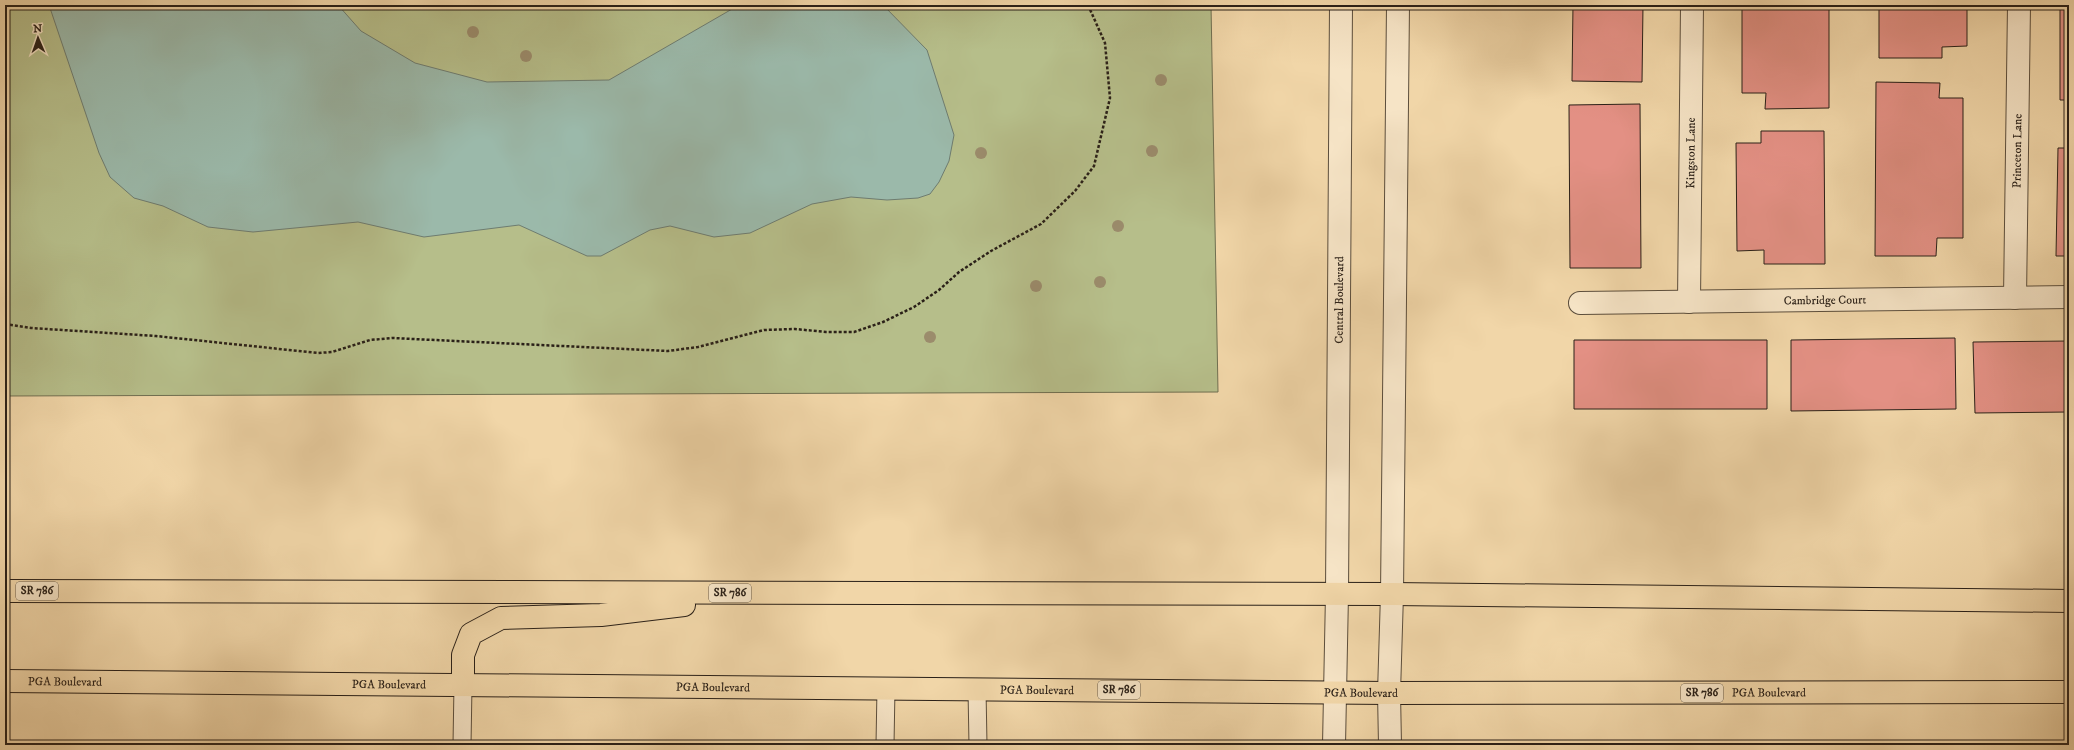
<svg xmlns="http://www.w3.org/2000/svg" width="2074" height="750" viewBox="0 0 2074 750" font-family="'IM FELL DW Pica',serif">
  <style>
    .green { fill: #b6be8a; stroke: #706f51 }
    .water { fill: #9bb9aa; stroke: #6e7c70 }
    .building { fill: #e39084; stroke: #2a2018 }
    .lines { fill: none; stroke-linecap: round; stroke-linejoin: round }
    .service-casing { stroke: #5c4e3c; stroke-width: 19 }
    .minor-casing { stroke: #5c4e3c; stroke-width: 24 }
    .tertiary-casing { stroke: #5c4e3c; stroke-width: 24 }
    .primary-casing { stroke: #2a2018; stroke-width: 24 }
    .path { stroke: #2a2018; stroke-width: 2.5; stroke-dasharray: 3 2; stroke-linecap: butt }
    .service { stroke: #f6e4c6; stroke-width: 17 }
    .minor { stroke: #f6e4c6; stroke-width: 22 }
    .tertiary { stroke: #f6e4c6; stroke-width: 22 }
    .primary { stroke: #f1d6a8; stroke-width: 22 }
    .tree { fill: #9b8c6c }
    .labels { text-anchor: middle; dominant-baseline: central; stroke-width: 3; stroke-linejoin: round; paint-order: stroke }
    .shield { fill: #f6e4c6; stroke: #675b4c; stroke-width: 1 }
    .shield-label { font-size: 11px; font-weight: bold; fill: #2a2018 }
    .street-label { font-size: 12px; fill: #2a2018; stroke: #f6e4c6 }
  </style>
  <rect width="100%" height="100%" fill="#f1d6a8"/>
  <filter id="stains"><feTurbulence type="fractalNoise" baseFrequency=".005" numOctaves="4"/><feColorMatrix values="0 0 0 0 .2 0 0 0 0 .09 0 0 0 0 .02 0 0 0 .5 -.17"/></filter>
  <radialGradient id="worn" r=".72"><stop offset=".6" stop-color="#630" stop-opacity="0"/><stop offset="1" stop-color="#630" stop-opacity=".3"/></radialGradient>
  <!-- green -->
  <path class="green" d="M5,5H1211L1218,392L5,396Z"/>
  <!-- water -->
  <path class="water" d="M49,5H338L361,31L415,63L487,82L609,80L739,5H883L927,50L954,135L949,161L939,182L930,194L918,198L887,200L851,197L812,204L750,233L714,237L670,226L650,230L601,256H587L519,225L424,237L358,222L253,232L208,227L163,206L134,198L110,177L99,153Z"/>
  <!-- building -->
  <path class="building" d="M1573,5H1643L1642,82L1572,81Z
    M1742,5H1829V108L1765,109L1766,93H1742Z
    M1879,5H1967V46L1942,47V58H1879Z
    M2060,5H2069V100H2060Z
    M1876,82L1940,83L1939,98H1963V238H1937L1936,256H1875Z
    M1640,104L1641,268H1570L1569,105Z
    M1761,131H1824L1825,264H1764V250L1737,251L1736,143H1761Z
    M2058,148H2069V256H2056Z
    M1955,338L1956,409L1791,411V340Z
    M1574,340H1767V409H1574Z
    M2069,341V412L1975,413L1973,342Z"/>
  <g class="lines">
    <!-- service casing -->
    <g class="service-casing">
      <path id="service" d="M977,689L978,745
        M462,745L463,685
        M885,745L886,688"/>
    </g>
    <!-- minor casing -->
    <g class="minor-casing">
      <g id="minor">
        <path id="s1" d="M2015,298L2019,5"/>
        <path id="s2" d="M1689,302L1692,5"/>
        <path id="s3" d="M1580,303L2069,297"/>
        <path d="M1334,745L1337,594"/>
        <path d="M1390,745L1389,693L1392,594"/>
      </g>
    </g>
    <!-- tertiary casing -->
    <g class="tertiary-casing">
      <g id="tertiary">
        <path id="s4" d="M1337,594L1341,5"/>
        <path d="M1392,594L1398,5"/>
      </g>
    </g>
    <!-- primary casing -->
    <g class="primary-casing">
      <g id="primary">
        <path d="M5,591L1392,594L2069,601"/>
        <path id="s5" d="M5,681L1389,693L2069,692"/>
        <path d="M463,685V655L471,634L501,618L601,615L684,605"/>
      </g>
    </g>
    <!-- path -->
    <path class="path" d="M5,324L31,328L156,336L318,353L332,352L370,340L392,338L668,351L698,347L764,330L795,329L826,332H854L883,322L914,307L939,290L959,272L991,251L1041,224L1075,191L1094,166L1110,98L1105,43L1088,5"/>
    <!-- service -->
    <use href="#service" class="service"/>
    <!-- minor -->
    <use href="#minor" class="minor"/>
    <!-- tertiary -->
    <use href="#tertiary" class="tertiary"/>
    <!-- primary -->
    <use href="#primary" class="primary"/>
  </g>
  <!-- trees -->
  <g class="tree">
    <circle cx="473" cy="32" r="6"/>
    <circle cx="526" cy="56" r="6"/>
    <circle cx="1161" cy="80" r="6"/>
    <circle cx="1152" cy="151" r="6"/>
    <circle cx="981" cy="153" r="6"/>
    <circle cx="1118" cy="226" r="6"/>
    <circle cx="1100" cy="282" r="6"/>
    <circle cx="1036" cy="286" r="6"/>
    <circle cx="930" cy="337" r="6"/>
  </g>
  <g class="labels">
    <!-- shield labels -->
    <g class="shield">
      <rect x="16" y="582" width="42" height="18" rx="3"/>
      <rect x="709" y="584" width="42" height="18" rx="3"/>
      <rect x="1098" y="681" width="42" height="18" rx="3"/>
      <rect x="1681" y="684" width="42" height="18" rx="3"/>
    </g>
    <g class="shield-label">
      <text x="37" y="591">SR 786</text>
      <text x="730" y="593">SR 786</text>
      <text x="1119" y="690">SR 786</text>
      <text x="1702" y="693">SR 786</text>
    </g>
    <!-- street labels -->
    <g class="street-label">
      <text stroke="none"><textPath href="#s1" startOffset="147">Princeton Lane</textPath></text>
      <text stroke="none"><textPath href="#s2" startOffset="149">Kingston Lane</textPath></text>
      <text stroke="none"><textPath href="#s4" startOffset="294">Central Boulevard</textPath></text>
      <text stroke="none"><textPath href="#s3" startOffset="245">Cambridge Court</textPath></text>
      <text stroke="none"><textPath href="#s5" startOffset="60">PGA Boulevard</textPath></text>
      <text stroke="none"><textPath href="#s5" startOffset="384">PGA Boulevard</textPath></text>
      <text stroke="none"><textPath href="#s5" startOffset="708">PGA Boulevard</textPath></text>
      <text stroke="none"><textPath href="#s5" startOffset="1032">PGA Boulevard</textPath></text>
      <text stroke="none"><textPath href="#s5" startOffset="1356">PGA Boulevard</textPath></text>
      <text stroke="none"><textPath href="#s5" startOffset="1764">PGA Boulevard</textPath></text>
    </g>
  </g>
  <!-- margin -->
  <rect width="2074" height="750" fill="none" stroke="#f1d6a8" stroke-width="20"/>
  <rect x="6" y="6" width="2062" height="738" fill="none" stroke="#2a2018" stroke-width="2"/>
  <rect x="10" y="10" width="2054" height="730" fill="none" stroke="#2a2018"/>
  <!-- north arrow -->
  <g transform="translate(38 38) rotate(358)" stroke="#f6e4c6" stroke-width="3" paint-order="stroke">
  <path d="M0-3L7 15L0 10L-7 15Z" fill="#2a2018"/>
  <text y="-6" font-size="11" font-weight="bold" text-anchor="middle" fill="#2a2018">N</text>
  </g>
  <rect width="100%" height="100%" filter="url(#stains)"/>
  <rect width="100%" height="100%" fill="url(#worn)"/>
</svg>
